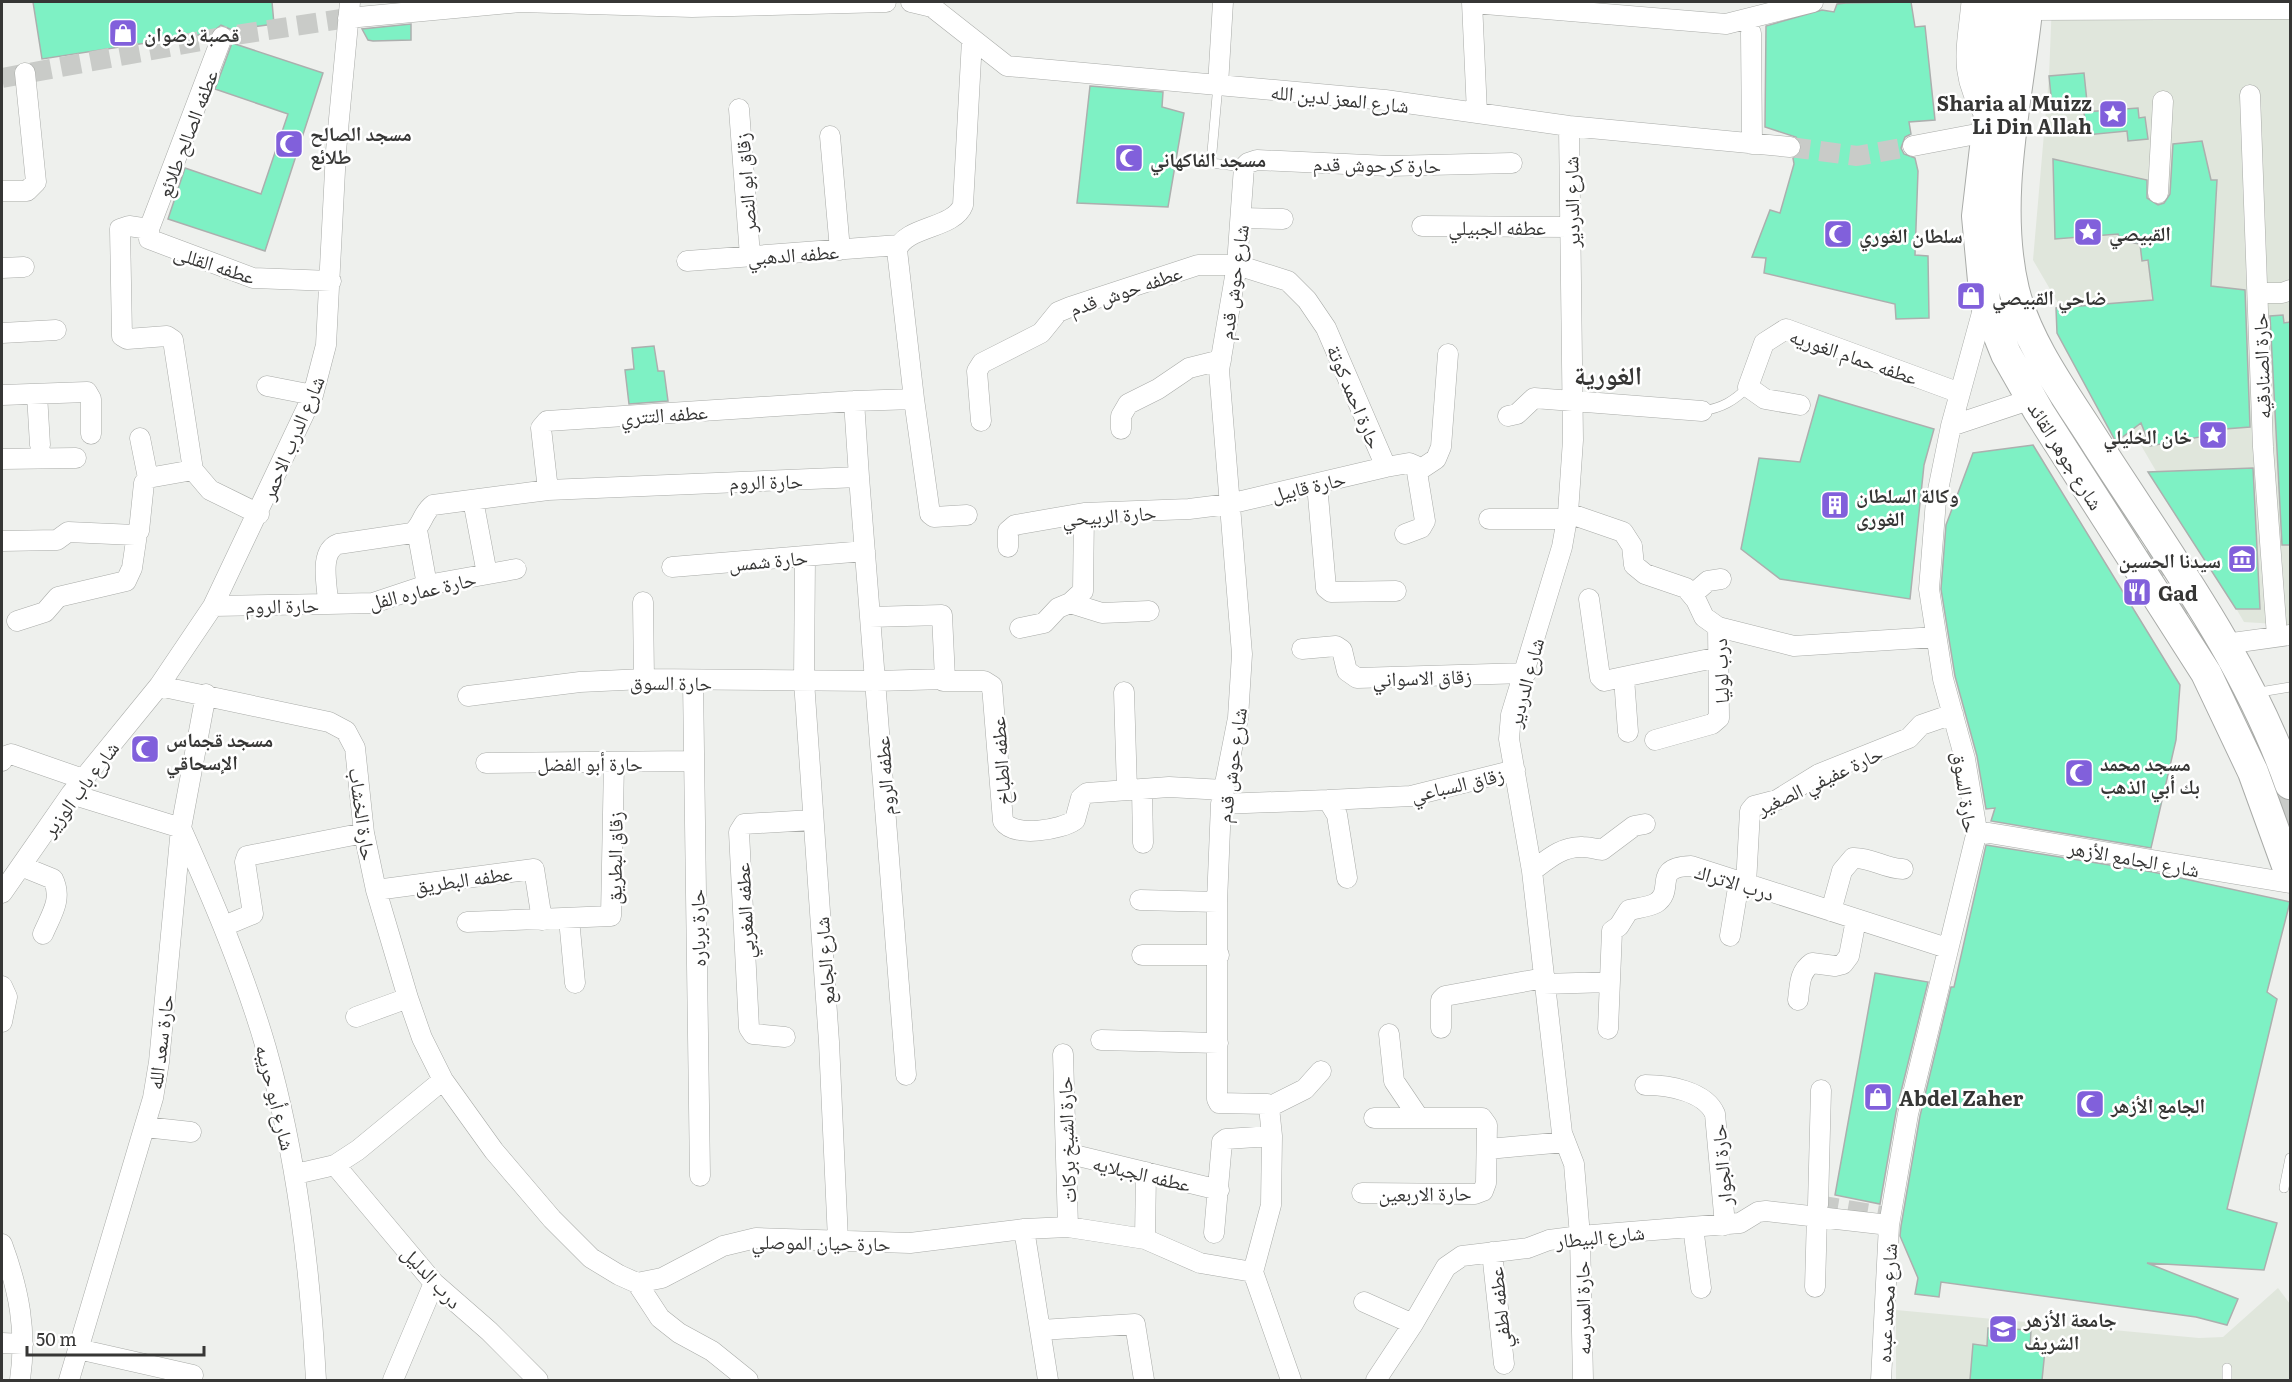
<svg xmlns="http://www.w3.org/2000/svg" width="2292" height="1382" viewBox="0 0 2292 1382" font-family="Literata,'Noto Naskh Arabic',serif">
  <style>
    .built { fill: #e0e6dc }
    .building { fill: #7ef1c4; stroke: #acafae; stroke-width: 1.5 }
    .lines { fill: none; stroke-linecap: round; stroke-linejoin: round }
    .street-tunnel { stroke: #c9cbc8; stroke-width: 20; stroke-dasharray: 20 10; stroke-linecap: butt }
    .primary-tunnel { stroke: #c9cbc8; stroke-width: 30; stroke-dasharray: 30 15; stroke-linecap: butt }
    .lane-casing { stroke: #a9aba8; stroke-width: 10 }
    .street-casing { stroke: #a9aba8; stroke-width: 21 }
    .secondary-casing { stroke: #a9aba8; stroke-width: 28 }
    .primary-casing { stroke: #a9aba8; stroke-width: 32 }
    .lane { stroke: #fff; stroke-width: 9 }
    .street { stroke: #fff; stroke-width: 20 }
    .secondary { stroke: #fff; stroke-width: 27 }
    .primary { stroke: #fff; stroke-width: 30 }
    .labels { text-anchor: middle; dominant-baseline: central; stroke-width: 5; stroke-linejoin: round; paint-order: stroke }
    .poi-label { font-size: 20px; font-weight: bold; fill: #363635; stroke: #fff; text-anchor: start }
    .street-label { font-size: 20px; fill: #363635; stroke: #fff }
    .district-label { font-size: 26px; font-weight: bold; fill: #363635; stroke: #fff }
  </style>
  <rect width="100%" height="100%" fill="#eef0ed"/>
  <!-- built -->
  <path class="built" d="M2052,2H2290V625L2244,622L2033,260L2049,76Z
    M2278,1288L2290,1304V1380H1896V1310L2199,1338L2223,1337Z"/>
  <!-- building -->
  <path class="building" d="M33,2H272L274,24L232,30L221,25L211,33L42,59Z
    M1911,2L1915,27L1925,26L1935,120L1909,122L1911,134L1905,137L1901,148L1904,154L1915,158L1918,171L1915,255L1928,256L1929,318L1896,319L1895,304L1764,273L1766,258L1752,257L1770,210L1780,213L1794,164L1793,158L1799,154L1802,148L1796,137L1765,127L1766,26L1822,10L1834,12L1837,4L1846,3Z
    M411,24V40L373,41L368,40L362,29Z
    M232,43L323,73L265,251L168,219L185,168L261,194L288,114L215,89Z
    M2084,73L2087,102L2052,105L2049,76Z
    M1090,86L1163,92L1162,107L1184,113L1168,207L1077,203Z
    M2138,108L2139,118L2145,117L2148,139L2128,141L2127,131L2086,135L2084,112Z
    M2202,141L2211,180H2217L2211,286L2245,290L2250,427L2199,431L2200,437L2150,446L2141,423L2116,442L2057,333L2056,308L2153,300L2148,260L2142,261L2140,244L2121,241L2118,234L2055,239L2053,159L2147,180V198L2158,205L2164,203L2170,194L2173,144Z
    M2283,315L2284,323L2290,322V545H2282L2270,316Z
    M654,346L658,371H664L668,401L629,404L625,370L634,369L632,348Z
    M1819,395L1934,429L1924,465L1910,599L1780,579L1741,549L1759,458L1800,462Z
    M2033,445L2180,685L2176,740L2151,848L1991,821L1995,808L1986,809L1977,756L1955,676L1941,589L1946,525L1973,453Z
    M2253,468L2260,609H2236L2148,472Z
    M1986,845L2153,872L2290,902L2267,992L2277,999L2227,1209L2277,1223L2264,1270L2147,1263L2238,1299L2227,1325L2196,1317L1941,1282L1939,1297L1915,1294L1918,1278L1900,1236L1901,1226L1920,1116L1951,987H1954Z
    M1875,973L1928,982L1896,1112L1880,1204L1835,1195Z
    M1988,1328L2031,1330L2030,1348L2045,1350L2042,1380H1970L1973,1344L1987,1346Z"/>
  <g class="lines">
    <!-- street-tunnel -->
    <path class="street-tunnel" d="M2,78L222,37L348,18
      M1790,147L1857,156L1913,146
      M1818,1205L1882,1216"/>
    <!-- primary-tunnel -->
    <path class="primary-tunnel" d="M2050,399L2231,686
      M2263,754L2290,829"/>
    <!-- lane casing -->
    <g class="lane-casing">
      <path id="lane" d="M1218,85L1211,163L1244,167
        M1702,411C1722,408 1734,401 1748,387
        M2254,693L2290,687
        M2284,1188L2290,1158
        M2227,1380V1368"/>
    </g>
    <!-- street casing -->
    <g class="street-casing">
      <path id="street" d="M911,2L932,7L1007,66L1385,100L1569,126L1790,147
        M1472,2L1477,113
        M1473,3L1726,24L1813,2
        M2027,10L2290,9
        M348,18L520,2L692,7L886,2
        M1751,33L1752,144
        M222,37L149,229V239L253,278L331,281
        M1218,85L1223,2
        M2250,95L2263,447L2277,636
        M739,109L750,256
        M1569,126L1573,440L1568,513L1562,547L1511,715L1509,739L1532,871L1562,1133L1574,1164L1580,1236L1583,1380
        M830,136L840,250
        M1913,146L1987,132
        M2,191H27L36,182L25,73
        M2158,193L2163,101
        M1242,218L1283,219
        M1422,226L1571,227
        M149,229L129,226L120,229L122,336L127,339L167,336L173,340L193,470L210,490L259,514
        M687,261L899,245
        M2,268L24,267
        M2258,293H2282L2290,290
        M2,333L56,330
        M267,386L313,395
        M37,394L40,445
        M2,395L87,392L91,399V434
        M914,399L930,514L934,517L967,515
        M1800,405L1765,399L1748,387L1764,343L1786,329L1960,393
        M1508,416L1517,414L1534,398L1702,411
        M981,421L977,371L982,363L1041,333L1058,312L1070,307L1198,265H1237L1288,281L1307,300L1326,328L1386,467L1409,463L1416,466L1425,521L1421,528L1405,534
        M1951,426L2032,399
        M1121,429V416L1128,404L1158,389L1189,368L1221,360
        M140,438L148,478
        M2,459L76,458
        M1418,471L1436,459L1441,447L1448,354
        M859,477L906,1075
        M1317,484L1326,588L1331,592L1396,591
        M548,490L541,428L547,421L854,401
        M473,500L487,574
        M1568,513L1623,532L1632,546L1634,565L1645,574L1686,588L1696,600L1704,617L1718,627L1794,646L1936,637
        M1489,519H1565
        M417,530L427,585
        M2,541L57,540L68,532L135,535L139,531L144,483L148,478L193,470
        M1008,547V531L1015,525L1084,513L1189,509L1229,504L1386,467
        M805,556L804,681L829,1042L838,1240
        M672,567L865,551
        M1693,594L1708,581L1721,579
        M1589,599L1600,677L1604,681L1719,657
        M643,602L644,679
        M1070,603L1102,613L1149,611
        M328,604L373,603L427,585L516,569
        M213,606L328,604C328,587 318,552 338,544L412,533C423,525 422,513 433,505L548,490L859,477L854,401L914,399L897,250C905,226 954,229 963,205L972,40
        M17,621L45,612L58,597L126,581L132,568L137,534
        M1020,628L1044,623L1058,608L1070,603L1083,591L1084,513
        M2225,644L2290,635
        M1302,649L1336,646L1342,650L1347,671L1357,678L1526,673
        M1624,678L1628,732
        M693,681L700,1176
        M943,681H984L992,686L1003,821C1014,838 1061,830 1075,820L1081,798L1087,793L1169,787L1224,790
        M159,686L329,722L346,731L355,748L364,833L376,890L408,998L422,1038L443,1080L494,1151L552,1219L591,1258L619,1275L637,1283L662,1278L723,1246L756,1238L910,1243L1024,1229L1068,1227L1145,1239L1200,1263L1253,1272
        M1124,692L1127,790
        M468,696L580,682L644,679L876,681L945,679L942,615L870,617
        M1655,740L1712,724L1719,718L1718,627
        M2,761L3,757L11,754L83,779
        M486,763L694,761
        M1142,789L1143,843
        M71,794L181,828C213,900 244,972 266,1048C297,1157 310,1268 316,1380
        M1328,800L1411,796L1515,770
        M1221,804L1328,800L1337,815L1347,878
        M1977,831L2290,883
        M21,866L53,879C63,899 51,915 43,934
        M1532,871C1548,859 1562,846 1583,847C1590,847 1596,849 1602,850L1634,826L1645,824
        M1746,884L1750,811L1754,806L1777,800L1819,774L1909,738L1921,725L1953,714
        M376,890L534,869L542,920
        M2,893L71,794L159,686L213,606L313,395L326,345L336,151L350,2
        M1140,900L1217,902
        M1831,911L1842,871L1853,858C1871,857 1885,869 1903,869
        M569,919L575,983
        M467,922L611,916L614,762
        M224,926L253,914L245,862L247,856L364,833
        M1730,936L1739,882
        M1142,955H1219
        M1544,984L1609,982
        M2,986L7,997L2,1022
        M1798,1000C1800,985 1799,972 1812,963L1835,966L1843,964L1849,956L1856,920
        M356,1017L408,998
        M1441,1028V1000L1445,996L1544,978
        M1608,1029L1612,931L1619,926L1629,910C1637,908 1649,907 1656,903C1676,890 1651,867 1691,866L1947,948
        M1389,1034L1394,1081L1419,1118
        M785,1037L753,1034L749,1028L739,832L744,824L812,820
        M1101,1040L1218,1043
        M1063,1054L1068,1227
        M1645,1085C1668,1085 1705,1091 1715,1114L1725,1225
        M1269,1107L1305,1089L1321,1071
        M145,1127L191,1132
        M1488,1149L1565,1142
        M1066,1153L1219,1190
        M335,1165L434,1283L489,1331L538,1380
        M296,1174L335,1165L358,1150L443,1080
        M1362,1193L1475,1194L1483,1191L1486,1183L1487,1125L1482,1118H1374
        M1818,1205L1821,1090
        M1693,1227L1701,1288
        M1024,1229L1048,1380
        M1214,1233L1222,1142L1226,1139L1272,1136
        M1145,1239L1146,1172
        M2,1244C19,1290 27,1331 20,1380
        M1492,1252L1504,1364
        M637,1283L660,1318L679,1333L712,1351L748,1380
        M1815,1287L1817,1215
        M1364,1302L1413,1324
        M1041,1330L1135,1324L1144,1380
        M2,1343L23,1344
        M78,1349L193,1375
        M69,1380L153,1098L159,1062L181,828L206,694
        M393,1380L434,1283
        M1291,1380L1253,1272L1271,1205L1272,1136L1269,1107L1267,1104L1219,1103L1217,1099V902L1221,804L1238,718L1242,654L1219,370L1237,265L1244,167L1248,163L1257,160L1389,166L1512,163
        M1376,1380L1413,1324L1446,1267L1462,1256L1528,1248L1549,1240L1580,1236L1740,1223L1758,1212L1766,1211L1889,1225
        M1881,1380L1889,1225L1908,1114L1977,831L1965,759L1943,679L1929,589L1936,500L1951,426L1985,302"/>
    </g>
    <!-- secondary casing -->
    <g class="secondary-casing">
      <path id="secondary" d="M1975,2C1971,48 1961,74 1989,115"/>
    </g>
    <!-- primary casing -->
    <g class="primary-casing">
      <path id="primary" d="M2002,2L1977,216L1985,302L2006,354L2039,412L2206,673L2253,772L2290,874
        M2028,2C2019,95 1992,197 2014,290C2028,346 2068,398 2098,446C2168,555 2247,661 2290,784"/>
    </g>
    <!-- lane -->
    <use href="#lane" class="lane"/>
    <!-- street -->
    <use href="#street" class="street"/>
    <!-- secondary -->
    <use href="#secondary" class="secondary"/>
    <!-- primary -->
    <use href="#primary" class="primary"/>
  </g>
  <!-- icons -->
  <defs>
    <g id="shop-square" transform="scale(1.5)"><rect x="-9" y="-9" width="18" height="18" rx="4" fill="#8160db" stroke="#fff"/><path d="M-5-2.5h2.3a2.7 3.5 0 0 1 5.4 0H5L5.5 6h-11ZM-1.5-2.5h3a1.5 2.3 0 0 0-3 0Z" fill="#fff"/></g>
    <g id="sight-square" transform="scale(1.5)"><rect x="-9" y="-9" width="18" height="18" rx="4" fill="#8160db" stroke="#fff"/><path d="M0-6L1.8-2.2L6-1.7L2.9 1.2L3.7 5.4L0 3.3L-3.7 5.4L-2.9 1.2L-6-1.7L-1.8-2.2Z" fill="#fff"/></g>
    <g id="mosque-square" transform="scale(1.5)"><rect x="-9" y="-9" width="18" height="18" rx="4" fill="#8160db" stroke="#fff"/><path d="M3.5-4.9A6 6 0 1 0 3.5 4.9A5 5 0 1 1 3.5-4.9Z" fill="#fff"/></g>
    <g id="building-square" transform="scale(1.5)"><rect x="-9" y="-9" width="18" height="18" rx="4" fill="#8160db" stroke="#fff"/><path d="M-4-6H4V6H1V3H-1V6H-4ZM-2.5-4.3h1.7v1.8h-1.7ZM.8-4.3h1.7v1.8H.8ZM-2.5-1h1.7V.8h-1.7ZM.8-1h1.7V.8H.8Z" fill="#fff"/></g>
    <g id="museum-square" transform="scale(1.5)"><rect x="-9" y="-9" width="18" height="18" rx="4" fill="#8160db" stroke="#fff"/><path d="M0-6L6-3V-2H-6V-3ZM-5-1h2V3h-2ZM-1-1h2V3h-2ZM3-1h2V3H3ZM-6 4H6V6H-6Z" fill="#fff"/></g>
    <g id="restaurant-square" transform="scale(1.5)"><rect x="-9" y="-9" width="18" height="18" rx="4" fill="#8160db" stroke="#fff"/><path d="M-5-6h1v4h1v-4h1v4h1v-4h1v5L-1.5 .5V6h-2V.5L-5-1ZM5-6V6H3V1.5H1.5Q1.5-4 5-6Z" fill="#fff"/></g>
    <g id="university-square" transform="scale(1.5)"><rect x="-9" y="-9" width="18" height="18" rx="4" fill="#8160db" stroke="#fff"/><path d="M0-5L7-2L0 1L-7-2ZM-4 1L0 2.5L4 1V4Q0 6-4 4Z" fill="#fff"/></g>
  </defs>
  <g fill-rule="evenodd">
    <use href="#shop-square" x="123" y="33"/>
    <use href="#sight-square" x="2113" y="114"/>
    <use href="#mosque-square" x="289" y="144"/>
    <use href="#mosque-square" x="1129" y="158"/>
    <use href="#sight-square" x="2088" y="232"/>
    <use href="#mosque-square" x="1838" y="234"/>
    <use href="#shop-square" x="1971" y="296"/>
    <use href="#sight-square" x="2213" y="435"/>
    <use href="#building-square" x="1835" y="505"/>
    <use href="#museum-square" x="2242" y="559"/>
    <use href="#restaurant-square" x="2137" y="592"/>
    <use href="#mosque-square" x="145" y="749"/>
    <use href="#mosque-square" x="2079" y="773"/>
    <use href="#shop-square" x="1878" y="1097"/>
    <use href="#mosque-square" x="2090" y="1104"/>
    <use href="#university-square" x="2003" y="1329"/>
  </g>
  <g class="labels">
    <!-- poi labels -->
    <g class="poi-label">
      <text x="144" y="33">قصبة رضوان</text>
      <text x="2092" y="102" text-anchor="end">Sharia al Muizz<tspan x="2092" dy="23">Li Din Allah</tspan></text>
      <text x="310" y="132">مسجد الصالح<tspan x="310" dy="23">طلائع</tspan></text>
      <text x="1150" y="158">مسجد الفاكهاني</text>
      <text x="2109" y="232">القبيصي</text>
      <text x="1859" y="234">سلطان الغوري</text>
      <text x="1992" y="296">ضاحي القبيصي</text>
      <text x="2192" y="435" text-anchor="end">خان الخليلي</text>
      <text x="1856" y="494">وكالة السلطان<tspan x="1856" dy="23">الغورى</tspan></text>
      <text x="2221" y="559" text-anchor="end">سيدنا الحسين</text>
      <text x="2158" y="592">Gad</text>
      <text x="166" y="738">مسجد قجماس<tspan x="166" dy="23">الإسحاقي</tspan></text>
      <text x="2100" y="762">مسجد محمد<tspan x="2100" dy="23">بك أبي الذهب</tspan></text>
      <text x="1899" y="1097">Abdel Zaher</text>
      <text x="2111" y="1104">الجامع الأزهر</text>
      <text x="2024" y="1318">جامعة الأزهر<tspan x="2024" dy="23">الشريف</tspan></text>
    </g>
    <!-- street labels -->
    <g class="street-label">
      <text transform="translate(1340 97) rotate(6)">شارع المعز لدين الله</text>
      <text transform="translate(186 133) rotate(-69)">عطفه الصالح طلائع</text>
      <text transform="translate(1377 163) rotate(1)">حارة كرحوش قدم</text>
      <text transform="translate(744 183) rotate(-94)">زقاق ابو النصر</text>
      <text transform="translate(1570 202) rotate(-91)">شارع الدردير</text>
      <text x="1497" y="226">عطفه الجبيلي</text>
      <text transform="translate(793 253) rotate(-4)">عطفه الدهبي</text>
      <text transform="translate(215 263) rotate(18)">عطفه القللى</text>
      <text transform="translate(1232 282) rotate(-82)">شارع حوش قدم</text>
      <text transform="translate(1125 289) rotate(-19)">عطفه حوش قدم</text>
      <text transform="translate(1854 355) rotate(19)">عطفه حمام الغوريه</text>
      <text transform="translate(2260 366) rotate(-92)">حارة الصنادقيه</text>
      <text transform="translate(1356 396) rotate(67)">حارة احمد كوتة</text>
      <text transform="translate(664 413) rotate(-4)">عطفه التتري</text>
      <text transform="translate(291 437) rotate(-67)">شارع الدرب الاحمر</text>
      <text transform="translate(2067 455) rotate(58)">شارع جوهر القائد</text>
      <text transform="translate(766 480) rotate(-1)">حارة الروم</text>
      <text transform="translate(1308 485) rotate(-13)">حارة قابيل</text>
      <text transform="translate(1109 514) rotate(-4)">حارة الربيحي</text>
      <text transform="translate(768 559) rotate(-5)">حارة شمس</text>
      <text transform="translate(422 589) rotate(-13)">حارة عماره الفل</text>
      <text transform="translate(282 604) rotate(-1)">حارة الروم</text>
      <text transform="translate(1719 671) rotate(-92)">درب لوليا</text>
      <text transform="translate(1422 676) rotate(-2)">زقاق الاسواني</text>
      <text transform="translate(671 681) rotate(1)">حارة السوق</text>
      <text transform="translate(1524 682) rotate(-75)">شارع الدردير</text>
      <text transform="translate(999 761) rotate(-94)">عطفه الطباخ</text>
      <text x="590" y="762">حارة أبو الفضل</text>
      <text transform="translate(1230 765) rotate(-82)">شارع حوش قدم</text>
      <text transform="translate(883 776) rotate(-94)">عطفه الروم</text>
      <text transform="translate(1819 779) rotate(-25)">حارة عفيفي الصغير</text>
      <text transform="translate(1457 783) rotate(-13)">زقاق السباعي</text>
      <text transform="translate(79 788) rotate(-53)">شارع باب الوزير</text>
      <text transform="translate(1967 792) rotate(82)">حارة السوق</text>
      <text transform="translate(364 814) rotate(82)">حارة الخشاب</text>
      <text transform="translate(2134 857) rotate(10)">شارع الجامع الأزهر</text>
      <text transform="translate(613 858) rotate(-89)">زقاق البطريق</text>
      <text transform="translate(463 878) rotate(-8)">عطفه البطريق</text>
      <text transform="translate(1735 881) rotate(17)">درب الاتراك</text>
      <text transform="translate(743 911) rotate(-93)">عطفه المغربي</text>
      <text transform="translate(696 928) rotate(-91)">حارة برباره</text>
      <text transform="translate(823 961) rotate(-94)">شارع الجامع</text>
      <text transform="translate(159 1042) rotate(-83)">حارة سعد الله</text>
      <text transform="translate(277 1097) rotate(76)">شارع أبو حريبه</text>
      <text transform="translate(1065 1140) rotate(-92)">حارة الشيخ بركات</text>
      <text transform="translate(1720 1165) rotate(-95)">حارة الجوار</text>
      <text transform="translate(1142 1172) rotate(13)">عطفه الجبلايه</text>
      <text transform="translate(1425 1192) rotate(-1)">حارة الاربعين</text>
      <text transform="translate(1600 1235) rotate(-6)">شارع البيطار</text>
      <text transform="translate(821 1241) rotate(1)">حارة حيان الموصلي</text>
      <text transform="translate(433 1276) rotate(47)">درب الدليل</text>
      <text transform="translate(1885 1303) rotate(-87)">شارع محمد عبده</text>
      <text transform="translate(1498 1308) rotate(-96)">عطفه لطفي</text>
      <text transform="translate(1581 1308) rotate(-91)">حارة المدرسه</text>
    </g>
    <!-- district labels -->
    <g class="district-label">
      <text x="1608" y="373">الغورية</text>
    </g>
  </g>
  <!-- border -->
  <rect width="2292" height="1382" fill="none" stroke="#363635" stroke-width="6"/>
  <!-- scale -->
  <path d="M27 1346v9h177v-9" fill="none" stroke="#363635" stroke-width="3"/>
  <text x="36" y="1346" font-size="18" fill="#363635" stroke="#ffffff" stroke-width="4.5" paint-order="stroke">50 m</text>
</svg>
